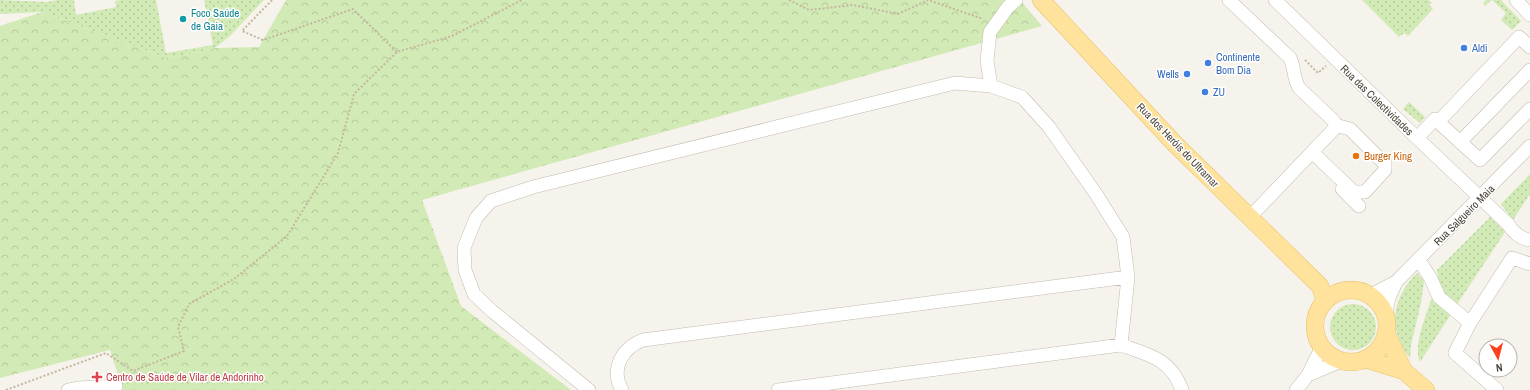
<svg xmlns="http://www.w3.org/2000/svg" width="1530" height="390" viewBox="0 0 1530 390" font-family="'Archivo Narrow',sans-serif">
  <style>
    .grass { fill: url(#grass-dots) }
    .forest { fill: url(#forest-crowns) }
    .lines { fill: none; stroke-linecap: round; stroke-linejoin: round }
    .minor-casing { stroke: #c2bbae; stroke-width: 14 }
    .major-casing { stroke: #e6c16a; stroke-width: 18 }
    .path { stroke: #c4b79f; stroke-width: 2; stroke-dasharray: 2 2; stroke-linecap: butt }
    .minor { stroke: #fff; stroke-width: 13 }
    .major { stroke: #ffe39c; stroke-width: 17 }
    .culture-dot { fill: #0f9aa8; stroke: #fff; stroke-width: 1.5 }
    .shop-dot { fill: #3f7fe0; stroke: #fff; stroke-width: 1.5 }
    .food-dot { fill: #e8710a; stroke: #fff; stroke-width: 1.5 }
    .health-dot { fill: #e0444e; stroke: #fff; stroke-width: 1.5 }
    .labels { text-anchor: middle; dominant-baseline: central; stroke-width: 3; stroke-linejoin: round; paint-order: stroke }
    .culture-label { font-size: 11px; fill: #0d838f; stroke: #fff; text-anchor: start }
    .shop-label { font-size: 11px; fill: #366cbe; stroke: #fff; text-anchor: start }
    .street-label { font-size: 11px; fill: #4b4439; stroke: #fff }
    .food-label { font-size: 11px; fill: #c56008; stroke: #fff; text-anchor: start }
    .health-label { font-size: 11px; fill: #be3a42; stroke: #fff; text-anchor: start }
  </style>
  <defs>
    <pattern id="grass-dots" width="8" height="8" patternUnits="userSpaceOnUse"><rect width="8" height="8" fill="#d2eab5"/><path d="M2 2h.1M6 6h.1" fill="none" stroke="#b6ca9c" stroke-width="1.8" stroke-linecap="round"/></pattern>
    <pattern id="forest-crowns" width="20" height="18" patternUnits="userSpaceOnUse"><rect width="20" height="18" fill="#d2eab5"/><path d="M2 6a3 3 0 1 1 6 0M12 15a3 3 0 1 1 6 0" fill="none" stroke="#b6ca9c"/></pattern>
  </defs>
  <rect width="100%" height="100%" fill="#f6f3ec"/>
  <!-- grass -->
  <path class="grass" d="M0,0L47,2L57,0H74L76,15L116,7L115,1L121,0H156L166,53L213,45L204,0H264L230,36L215,48L189,54L166,58L42,12L0,14Z
    M1362,0H1429L1432,3L1429,5L1433,9L1408,36L1404,33L1399,37Z
    M1486,0H1501L1521,21L1512,30L1501,20L1506,13L1492,0L1485,6L1483,3Z
    M1409,102L1425,117L1420,123L1403,109Z
    M1530,174V194L1513,220L1501,204Z
    M1490,217L1505,232L1456,306L1440,290L1437,270Z
    M1417,273L1424,281L1421,303L1411,345L1410,358C1387,329 1392,298 1417,273Z
    M1433,294L1451,314L1420,362C1412,346 1428,311 1433,294Z
    M1330 327a23 23 0 1 1 46 0a23 23 0 1 1-46 0Z"/>
  <!-- forest -->
  <path class="forest" d="M286,0H1020L1042,26L422,200L461,306L571,390H123L110,350L0,378V26L42,12L166,58L189,54L215,48L259,47Z"/>
  <g class="lines">
    <!-- minor casing -->
    <g class="minor-casing">
      <path id="minor" d="M1229,0L1290,58C1295,68 1293,78 1299,88L1334,121L1335,125L1334,129L1250,217
        M1275,0L1417,138L1508,224C1513,232 1521,239 1530,240
        M1516,0L1530,15
        M991,86L987,61L990,32L1008,7L1016,0
        M1438,122L1519,37L1530,47
        M1417,138L1435,119L1480,160L1530,109
        M1460,142L1530,70
        M1312,152L1354,192H1365L1385,170V164L1350,129L1335,125
        M1342,189L1359,206
        M1419,260L1431,279L1439,297L1470,323L1455,353L1497,390
        M1369,296L1396,282L1530,146
        M1385,315L1389,298L1396,282
        M1470,323L1512,258L1530,264
        M1308,375L1341,361
        M68,390L78,388L116,386
        M589,390L492,311L474,294L465,270L464,248L476,218L491,201L533,187L955,83L991,86L1022,97L1049,127L1096,194L1123,237L1128,277L1121,345
        M622,390C610,369 622,348 643,340L1128,277
        M778,390L1121,345C1150,355 1171,359 1182,390
        M1296,390L1308,375L1322,347"/>
    </g>
    <!-- major casing -->
    <g class="major-casing">
      <path id="major" d="M1041,0L1174,143L1320,286L1325,301
        M1315 326a36 36 0 1 1 72 0a36 36 0 1 1-72 0Z
        M1386,333L1404,371
        M1365,359L1404,371L1426,390"/>
    </g>
    <!-- path -->
    <path class="path" d="M272,0L242,31L263,40L353,9L397,52L452,36L522,0
      M789,0L809,10L853,5L898,14L928,0L983,19
      M1305,60L1318,73L1326,66
      M6,390L106,353L133,371L184,351L178,327L189,304L234,279L287,236L338,153L354,94L397,52"/>
    <!-- minor -->
    <use href="#minor" class="minor"/>
    <!-- major -->
    <use href="#major" class="major"/>
  </g>
  <!-- markers -->
  <circle class="culture-dot" cx="183" cy="19" r="4"/>
  <g class="shop-dot">
    <circle cx="1464" cy="48" r="4"/>
    <circle cx="1208" cy="63" r="4"/>
    <circle cx="1187" cy="74" r="4"/>
    <circle cx="1205" cy="92" r="4"/>
  </g>
  <circle class="food-dot" cx="1356" cy="156" r="4"/>
  <path class="health-dot" d="M95 371h4v4h4v4h-4v4h-4v-4h-4v-4h4z"/>
  <g class="labels">
    <!-- culture labels -->
    <g class="culture-label">
      <text x="191" y="13">Foco Saúde<tspan x="191" dy="13">de Gaia</tspan></text>
    </g>
    <!-- shop labels -->
    <g class="shop-label">
      <text x="1472" y="48">Aldi</text>
      <text x="1216" y="57">Continente<tspan x="1216" dy="13">Bom Dia</tspan></text>
      <text x="1179" y="74" text-anchor="end">Wells</text>
      <text x="1213" y="92">ZU</text>
    </g>
    <!-- street labels -->
    <g class="street-label">
      <text transform="translate(1377 100) rotate(44)">Rua das Colectividades</text>
      <text transform="translate(1178 145) rotate(46)">Rua dos Heróis do Ultramar</text>
      <text transform="translate(1464 215) rotate(-45)">Rua Salgueiro Maia</text>
    </g>
    <!-- food labels -->
    <g class="food-label">
      <text x="1364" y="156">Burger King</text>
    </g>
    <!-- health labels -->
    <g class="health-label">
      <text x="106" y="377">Centro de Saúde de Vilar de Andorinho</text>
    </g>
  </g>
  <!-- north arrow -->
  <g transform="translate(1498 358) rotate(173)"><circle r="19" fill="#ffffff" stroke="#b7b4b0"/>
  <path d="M0-3L7 15L0 10L-7 15Z" fill="#fc3f1d"/>
  <text y="-6" font-size="11" font-weight="bold" text-anchor="middle" fill="#4b4439">N</text>
  </g>
</svg>
